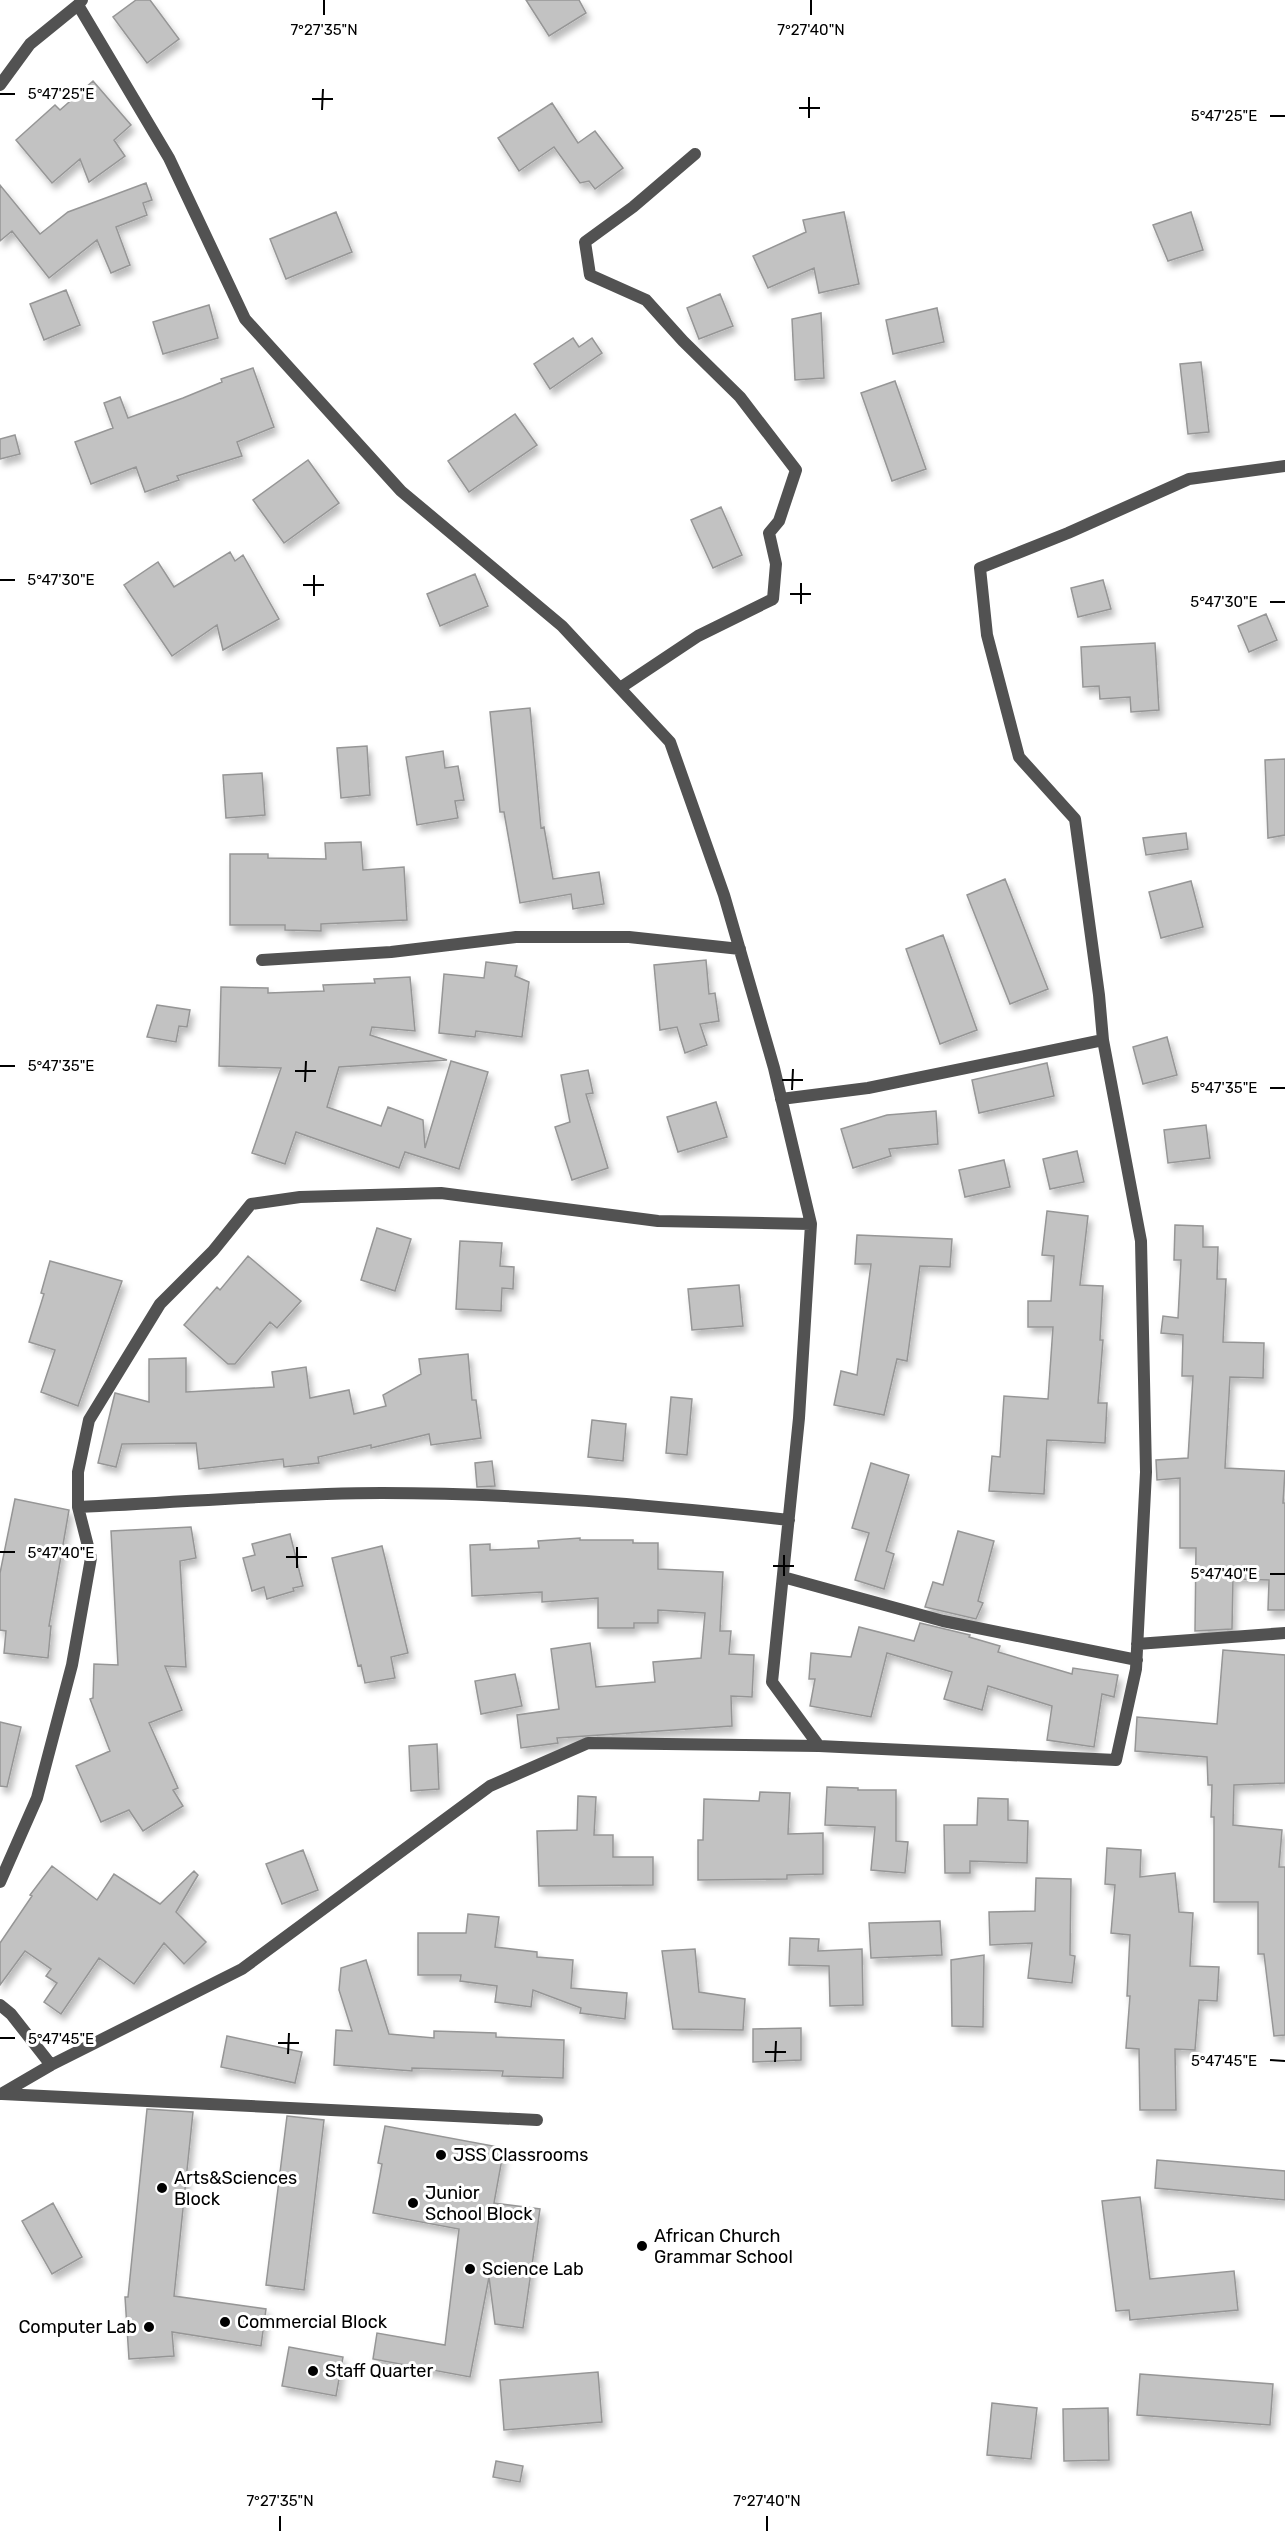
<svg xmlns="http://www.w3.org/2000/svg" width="1285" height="2531" viewBox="0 0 1285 2531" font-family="Rubik,sans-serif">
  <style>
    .building { fill: #c2c2c2; stroke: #969696; stroke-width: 1.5; filter: url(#shadow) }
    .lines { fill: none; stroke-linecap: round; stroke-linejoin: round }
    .street { stroke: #525252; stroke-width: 12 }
    .ticks { fill: none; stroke: #000; stroke-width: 2 }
    .poi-dot { fill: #000; stroke: #fff; stroke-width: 2 }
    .labels { text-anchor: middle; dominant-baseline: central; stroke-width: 6; stroke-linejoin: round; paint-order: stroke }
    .poi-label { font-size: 18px; fill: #000; stroke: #fff; text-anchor: start }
    .ticks-label { font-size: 15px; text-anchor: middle; fill: #000; stroke: #fff; stroke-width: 6; stroke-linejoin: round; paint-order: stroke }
  </style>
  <defs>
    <filter id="shadow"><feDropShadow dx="3.5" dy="6" stdDeviation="3" flood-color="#0004"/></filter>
  </defs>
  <rect width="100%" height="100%" fill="#fff"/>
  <!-- building -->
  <path class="building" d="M136,0H150L179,39L147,63L113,17Z
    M526,0H579L586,13L549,36Z
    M93,81L131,125L114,140L125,156L89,182L80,159L52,183L16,140L55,105L60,110Z
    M552,103L578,143L595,131L623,168L595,189L589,181L580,183L554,147L519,171L498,138Z
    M146,183L152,200L143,203L147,215L116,227L130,265L111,273L97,240L49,278L12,231L0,241V185L40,234L68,212Z
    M336,212L352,252L286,279L270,239Z
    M844,212L859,284L819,293L814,268L768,288L753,256L806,232L803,220Z
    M1191,212L1203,250L1168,261L1153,225Z
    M66,290L80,325L44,340L30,304Z
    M720,294L733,326L699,339L687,308Z
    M209,305L218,338L163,354L153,322Z
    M937,308L944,342L893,354L886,320Z
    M821,313L824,378L795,380L792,319Z
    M573,338L579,347L592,338L602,353L550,389L534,364Z
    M1201,362L1209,432L1188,434L1180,364Z
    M253,368L274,427L237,442L242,456L177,476L179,480L145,492L136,467L91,484L75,442L113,428L104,403L120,397L128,418L183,398L222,382L221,379Z
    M895,381L926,469L892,481L861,393Z
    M515,414L537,445L469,492L448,461Z
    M15,435L20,454L0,459V439Z
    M308,460L339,503L284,543L253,500Z
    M721,507L742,555L713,568L691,520Z
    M230,552L235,561L243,555L279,619L223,650L217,625L172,656L124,585L158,562L174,587Z
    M475,574L488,606L440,626L427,594Z
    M1103,580L1111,609L1078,617L1071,588Z
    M1266,614L1277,640L1249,652L1238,626Z
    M1155,643L1159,710L1131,712L1130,697L1100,699L1099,686L1083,687L1081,647Z
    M530,708L541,828L544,827L553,879L599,872L604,904L573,909L571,894L520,903L504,812H500L490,712Z
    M367,746L370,795L341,798L337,748Z
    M443,751L445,768L458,766L464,800L455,801L458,818L417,825L406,757Z
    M1285,759V835L1268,838L1265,760Z
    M262,773L265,815L226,818L223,775Z
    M1186,833L1188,849L1146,855L1143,838Z
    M361,842L363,870L404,867L407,920L321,924V931L285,930V925H230V854H268V858L326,859L325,843Z
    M1005,879L1048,989L1010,1004L967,895Z
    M1191,881L1203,927L1161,938L1149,892Z
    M943,935L977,1030L940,1044L906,949Z
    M706,960L709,994L715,993L719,1021L700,1024L707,1045L685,1053L677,1027L660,1030L654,965Z
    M486,962L517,966L515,976L529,982L522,1037L476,1031L475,1037L439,1033L444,974L484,978Z
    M410,977L415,1031L372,1027L370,1035L447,1060L339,1067L327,1107L381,1126L388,1107L423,1120L425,1148L451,1061L488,1072L459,1169L405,1152L399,1168L296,1132L285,1164L252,1153L281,1068L219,1066L221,987L268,988V993L324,991L323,985L375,983L374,979Z
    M157,1005L190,1010L187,1027L179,1026L176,1042L147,1037Z
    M1167,1037L1177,1075L1143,1084L1133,1047Z
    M1047,1063L1054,1096L979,1113L972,1080Z
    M588,1070L593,1093L586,1094L608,1168L572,1180L555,1127L570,1122L561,1075Z
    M716,1102L727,1137L678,1152L667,1117Z
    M936,1111L938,1144L889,1149L891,1156L853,1168L841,1129L887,1115Z
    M1206,1125L1210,1158L1168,1163L1164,1130Z
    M1077,1151L1084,1182L1050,1189L1043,1159Z
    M1004,1160L1010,1187L965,1197L959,1170Z
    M1047,1211L1088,1216L1080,1285L1103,1286L1100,1340H1103L1098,1403H1107L1105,1443L1047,1440L1044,1494L989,1491L992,1456L1000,1457L1004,1396L1048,1399L1053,1327H1028V1301H1051L1054,1256L1042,1255Z
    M1175,1225L1203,1226V1247H1218L1217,1279H1226L1223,1342L1264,1343L1263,1378L1230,1377L1225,1468L1285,1471L1283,1503H1285V1610H1268L1269,1580L1233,1579L1232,1629L1195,1631L1196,1548H1180V1478L1157,1480L1156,1460L1188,1458L1193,1376H1182L1183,1335L1161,1333L1163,1316L1178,1318L1181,1260H1174Z
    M377,1228L411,1239L395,1291L361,1280Z
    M857,1235L952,1239L950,1267L920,1266L907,1361L897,1359L884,1415L834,1405L841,1371L857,1375L871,1264H855Z
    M460,1241L502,1243L500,1266L514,1267L513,1289L502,1288L501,1311L456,1309Z
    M248,1256L301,1301L277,1328L270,1322L235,1364H228L184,1325L217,1287L220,1290Z
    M50,1261L122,1281L78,1406L41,1392L55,1350L29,1342L44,1294L41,1293Z
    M739,1285L743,1326L692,1330L688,1289Z
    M468,1354L472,1400H476L481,1438L431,1445L429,1434L371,1448V1445L318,1457L319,1463L284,1467L283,1459L199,1469L196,1443L122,1444L116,1467L98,1463L115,1393L149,1402V1359L186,1358V1392L274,1387L272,1372L306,1367L310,1398L349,1390L354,1414L386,1406L383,1395L421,1374L419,1359Z
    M671,1397L692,1399L687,1455L666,1453Z
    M592,1420L626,1424L623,1461L588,1457Z
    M492,1461L495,1486L477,1487L475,1463Z
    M871,1463L909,1475L886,1551L894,1554L884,1589L855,1580L869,1533L852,1528Z
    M15,1499L69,1510L49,1626H51L48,1658L4,1653L6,1631L0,1630V1573Z
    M191,1527L196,1558L180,1561L186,1667L165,1666L182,1710L149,1723L178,1788L173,1790L183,1806L143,1831L129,1810L101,1822L76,1766L110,1751L90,1699L93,1698L94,1664L118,1665L111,1531Z
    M958,1531L994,1541L978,1601L983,1603L976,1619L925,1607L933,1582L943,1585Z
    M290,1534L303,1586L293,1588L294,1591L267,1599L264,1587L252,1591L243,1558L255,1555L252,1544Z
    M580,1538V1540H633V1543H658V1569L723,1572L720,1631H731L729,1654L754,1655L752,1697L731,1696L732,1726L557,1738L558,1743L521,1748L517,1715L559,1709L551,1649L590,1643L596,1687L655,1682L653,1662L701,1658L705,1613L658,1610V1623H634V1628H598V1598L542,1602V1592L472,1596L470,1545L490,1544V1550L539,1548L538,1541Z
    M382,1546L408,1653L391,1657L395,1678L365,1683L361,1665L358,1666L332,1558Z
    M920,1623L970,1635L969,1637L1000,1646L998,1652L1072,1674L1073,1668L1118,1675L1114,1697L1102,1694L1094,1747L1047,1740L1052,1706L988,1686L982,1710L944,1699L952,1672L887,1653L871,1717L810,1706L815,1679H809L811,1653L851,1657L859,1627L914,1641Z
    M1223,1650L1285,1655V1783L1234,1785L1233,1825L1282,1830L1279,1867H1285V2035L1274,2036L1264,1954H1258V1902H1214V1817H1211L1212,1785H1208L1207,1757L1135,1751L1137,1717L1217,1724Z
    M515,1674L522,1706L481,1714L475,1681Z
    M0,1722L21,1727L7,1787L0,1786Z
    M437,1744L439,1789L411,1791L409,1746Z
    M827,1787L858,1788V1790H896V1841L908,1842L905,1873L871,1870L875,1827L825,1825Z
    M760,1792L790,1793L788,1834L823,1833V1874L787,1875V1879L698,1880V1840H703L704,1799L759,1801Z
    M578,1796L596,1797L594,1835H613V1857H653V1885L539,1886L537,1831L577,1830Z
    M978,1798L1008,1799V1820L1028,1821L1027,1863L970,1861V1873H945L944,1825H977Z
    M1107,1848L1141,1850L1140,1877L1175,1873L1179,1912L1193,1913L1190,1966L1219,1967L1217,2001L1199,2000L1195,2050L1175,2049L1176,2110H1140L1139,2049L1126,2048L1130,1996H1127L1130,1935L1111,1933L1115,1885L1105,1884Z
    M303,1850L318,1890L282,1904L266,1864Z
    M52,1866L97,1900L114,1874L160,1904L194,1871L198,1875L176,1912L206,1942L184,1964L164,1943L134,1984L99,1958L61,2014L44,2002L57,1983L46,1976L51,1969L25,1951L0,1985V1943L32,1896L30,1895Z
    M1036,1878L1071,1879L1070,1955L1075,1956L1072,1983L1028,1978L1032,1943L990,1945L989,1912L1035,1911Z
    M468,1914L499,1917L495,1947L537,1952V1957L573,1960L571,1988L627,1993L625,2019L580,2013L581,2008L533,1990L531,2007L495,2002L497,1986L460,1981L461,1975H418V1933H466Z
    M940,1921L942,1955L871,1958L869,1923Z
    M790,1938L819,1939L818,1951L862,1949L863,2005L830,2006L829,1966L789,1965Z
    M695,1949L699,1992L745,1999L743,2030L673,2029L662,1951Z
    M984,1955L983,2027L952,2026L951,1960Z
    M366,1960L389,2034L434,2038V2031L496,2033V2037L564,2040L563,2078L502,2076L503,2071L412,2068V2071L334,2065L336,2030L352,2031L339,1990L341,1968Z
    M801,2028V2060L753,2062V2029Z
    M227,2036L302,2052L295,2083L221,2067Z
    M147,2109L193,2112L174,2296L266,2309L261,2346L172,2332L174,2356L129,2359L125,2297H128Z
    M287,2116L324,2120L304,2290L266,2285Z
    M385,2126L504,2148L494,2203L540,2209L523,2328L495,2324L489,2277L470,2377L373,2359L377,2333L445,2345L459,2229L373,2213L382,2164L378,2163Z
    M1157,2160L1285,2171V2200L1155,2188Z
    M1140,2197L1150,2279L1234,2271L1238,2310L1130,2320L1129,2310L1116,2311L1102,2201Z
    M53,2203L82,2257L52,2274L22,2221Z
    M289,2347L343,2357L336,2396L282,2386Z
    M598,2372L602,2422L504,2430L500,2380Z
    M1140,2374L1273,2384L1270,2425L1137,2415Z
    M992,2403L1037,2408L1031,2459L987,2455Z
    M1108,2408L1109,2460L1064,2461L1063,2409Z
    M496,2461L523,2466L520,2482L493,2477Z"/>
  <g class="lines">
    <!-- street -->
    <path class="street" d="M0,85L30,44L78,5
      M620,688L698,636L773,599L776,564L769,533L779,521L796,470L740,397L683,341L646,300L590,275L585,242L633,207L695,154
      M262,960L391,952L516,937H629L740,949
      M781,1099L868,1088L1103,1040L1099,995L1075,819L1019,757L987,635L980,568L1068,533L1189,479L1285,466
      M78,1507C179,1503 280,1493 382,1493C518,1493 654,1505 789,1520
      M783,1577L943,1621L1137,1660
      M1137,1644L1285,1633
      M819,1746L1116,1760L1136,1669L1146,1472L1141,1241L1103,1040
      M0,1882L37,1798L72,1665L91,1558L78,1507V1472L89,1420L160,1304L213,1251L251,1204L300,1197L441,1193L658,1221L811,1224
      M0,2005L11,2014L51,2065L242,1969L490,1786L588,1743L819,1746L772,1682L799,1418L811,1224L774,1068L724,895L670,742L562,626L401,491L245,319L169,158L78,5L82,0
      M1,2094L51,2065
      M2,2094L537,2120"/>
  </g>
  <!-- ticks -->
  <path class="ticks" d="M324,15V0M811,15V0M0,94H15M312,99H333M799,108H820M322,110L323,89M1270,116H1285M809,118V97M0,580H15M303,585H324M790,594H811M314,596V575M1270,602H1285M801,604V583M0,1066H15M295,1071H316M782,1080H803M305,1082L306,1061M1270,1088H1285M792,1090L793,1069M0,1552H15M286,1557H307M773,1566H794M297,1568V1547M1270,1574H1285M784,1576V1555M0,2038H15M278,2043H299M765,2052H786M288,2054L289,2033M1270,2060L1285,2061M775,2062L776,2041M280,2531V2516M767,2531V2516"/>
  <!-- markers -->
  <g class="poi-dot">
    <circle cx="441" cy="2155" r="6"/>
    <circle cx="162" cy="2188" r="6"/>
    <circle cx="413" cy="2203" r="6"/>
    <circle cx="642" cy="2246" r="6"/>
    <circle cx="470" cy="2269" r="6"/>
    <circle cx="225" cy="2322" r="6"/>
    <circle cx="149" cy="2327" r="6"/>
    <circle cx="313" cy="2371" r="6"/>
  </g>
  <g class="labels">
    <!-- poi labels -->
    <g class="poi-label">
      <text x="453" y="2155">JSS Classrooms</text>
      <text x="174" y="2178">Arts&amp;Sciences<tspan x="174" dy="21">Block</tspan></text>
      <text x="425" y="2193">Junior<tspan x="425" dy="21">School Block</tspan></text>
      <text x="654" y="2236">African Church<tspan x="654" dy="21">Grammar School</tspan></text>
      <text x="482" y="2269">Science Lab</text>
      <text x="237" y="2322">Commercial Block</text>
      <text x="137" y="2327" text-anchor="end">Computer Lab</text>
      <text x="325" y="2371">Staff Quarter</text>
    </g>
  </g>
  <g class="ticks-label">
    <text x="324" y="35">7°27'35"N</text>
    <text x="811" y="35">7°27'40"N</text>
    <text x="61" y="99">5°47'25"E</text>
    <text x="1224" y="121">5°47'25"E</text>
    <text x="61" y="585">5°47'30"E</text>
    <text x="1224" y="607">5°47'30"E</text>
    <text x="61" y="1071">5°47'35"E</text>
    <text x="1224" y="1093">5°47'35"E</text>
    <text x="61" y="1558">5°47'40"E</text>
    <text x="1224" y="1579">5°47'40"E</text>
    <text x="61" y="2044">5°47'45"E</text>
    <text x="1224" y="2066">5°47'45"E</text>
    <text x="280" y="2506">7°27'35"N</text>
    <text x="767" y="2506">7°27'40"N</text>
  </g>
</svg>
